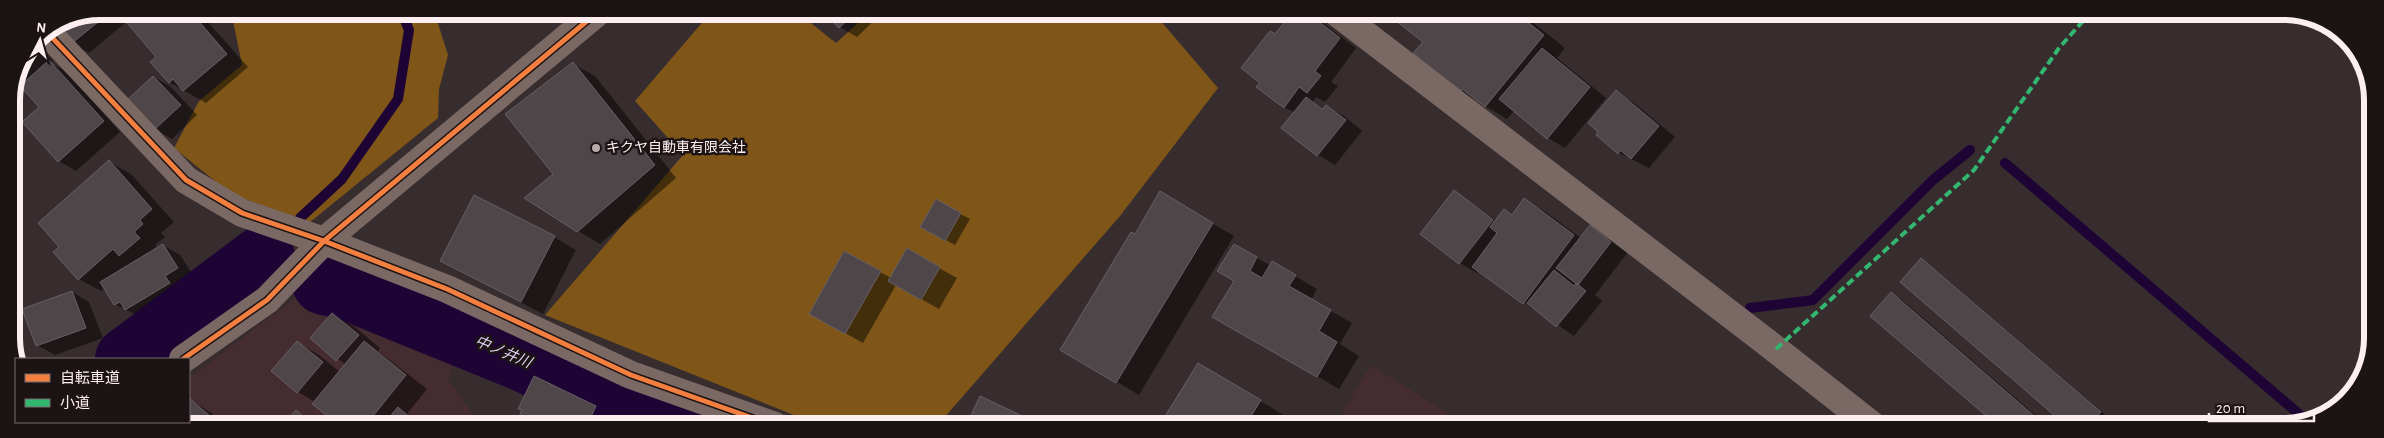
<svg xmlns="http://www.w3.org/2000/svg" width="2384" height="438" viewBox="0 0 2384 438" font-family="'Alegreya Sans','Noto Sans JP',sans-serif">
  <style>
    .built { fill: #452c31 }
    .forest { fill: #7f5617 }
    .shadow { fill: #0007 }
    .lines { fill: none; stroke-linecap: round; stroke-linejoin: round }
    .stream { stroke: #1e0435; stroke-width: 10 }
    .river { stroke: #1e0435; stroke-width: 64 }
    .building { fill: #4e4649; stroke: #686063 }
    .minor { stroke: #796863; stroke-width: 28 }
    .quiet { stroke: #33b770; stroke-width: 4; stroke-dasharray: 8 4; stroke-linecap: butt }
    .cycleway-casing { stroke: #1c1314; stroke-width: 8 }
    .cycleway { stroke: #f27e40; stroke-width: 5 }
    .poi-dot { fill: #b8abad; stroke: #1c1314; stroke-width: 2 }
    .labels { text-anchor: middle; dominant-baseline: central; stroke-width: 5; stroke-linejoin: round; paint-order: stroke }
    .poi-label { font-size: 14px; fill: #fdeff1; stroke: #1c1314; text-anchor: start }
    .water-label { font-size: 15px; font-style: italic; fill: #dbcef3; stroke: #1c1314 }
    .rim { fill: none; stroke: #fdeff1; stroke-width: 6 }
  </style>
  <rect width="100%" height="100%" fill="#372c2e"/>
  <!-- built -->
  <path class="built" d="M301,294L381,318L459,350L448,379L481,426H124L130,422H189V378Z
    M1371,365L1468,426H1334Z"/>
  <!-- forest -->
  <path class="forest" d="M231,11H434L448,55L439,89L438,118L309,223L231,194L174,148L199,101L242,65Z
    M712,11L797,12L836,43L870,12L882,15L887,12H1153L1218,88L1120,216L937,426H821L545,315L683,155L635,101Z"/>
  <!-- shadow -->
  <path class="shadow" d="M100,11H115L125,23L89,53L72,43L56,24L66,18Z
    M119,11H198L248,67L206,103L169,82L158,57Z
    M825,12H876L880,15L857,37L840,27Z
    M1295,12H1306L1315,17L1356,48L1331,82L1338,86L1325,102L1316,97L1313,102L1324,109L1326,106L1344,116L1362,131L1335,165L1318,155L1283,128L1295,113L1284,107L1261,82L1276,36Z
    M1397,12H1520L1565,48L1557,58L1606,98L1565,148L1548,138L1514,111L1507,119L1460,91L1425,42L1393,16Z
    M34,42L53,61L51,63L67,72L120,132L76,171L59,161L40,107L24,89L17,96L12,94L18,66Z
    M573,64L595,76L676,178L600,244L578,231L555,175Z
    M154,77L171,87L197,115L172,139L155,129Z
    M1616,92L1633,102L1675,137L1649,168L1619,153Z
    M109,162L131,174L174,222L161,233L165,237L155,245L158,248L163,245L180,255L195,278L182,286L186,293L144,319L115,304L105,288L101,291L79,279L61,247Z
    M1454,192L1496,221L1504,210L1513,216L1525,200L1547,213L1581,238L1590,227L1628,252L1595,295L1602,301L1574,336L1479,271L1477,273L1460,263L1422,234Z
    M1160,193L1234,236L1139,395L1061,349Z
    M936,201L970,219L955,245L922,227Z
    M554,237L576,250L543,314L442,261Z
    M1234,245L1271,266L1273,263L1317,289L1311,300L1352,323L1340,344L1359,356L1339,389L1214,316L1235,280Z
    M907,250L957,278L939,309L896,285L863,343L811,314L845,253L891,278Z
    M1921,259L1930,265L2109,418L2102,427H2070Z
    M72,292L89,302L103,338L55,355L37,345Z
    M1891,294L1901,299L2049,427L2000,426L1872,316Z
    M333,314L355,327L380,348L378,351L427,389L407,414L426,426H332L330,425L334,420L315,402L298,392L297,342L319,355L340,372L346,365L312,338Z
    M1198,364L1282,414L1274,426H1161Z
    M535,377L618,420L615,426H526Z
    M981,398L1041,426H967Z
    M189,399L210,412L227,426H165L168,422H189Z
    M296,411L318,424L320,426H284Z"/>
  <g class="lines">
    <!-- stream -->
    <path class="stream" d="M2005,163L2306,420
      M300,218L342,179L398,99L409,30L401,11
      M1750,308L1813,300L1933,180L1970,150"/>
    <!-- river -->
    <path class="river" d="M324,283L347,288L524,360L613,403L679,426
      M127,359L263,257"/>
  </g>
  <!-- building -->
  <path class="building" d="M100,11L109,13L71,44L55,25L66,18Z
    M117,11H190L227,54L183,91L173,79L169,83L150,62L156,57Z
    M823,12H856L839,28Z
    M1293,12H1306L1340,38L1315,71L1321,76L1307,93L1299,87L1284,108L1256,87L1260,83L1241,68L1270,31L1275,34Z
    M1395,12H1515L1544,35L1485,107L1462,89L1460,92L1413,53L1423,42L1391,17Z
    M32,45L37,50L17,70L18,66Z
    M1542,48L1590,87L1547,139L1499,99Z
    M49,60L104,121L58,162L22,122L39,107L20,86Z
    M573,62L655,165L577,232L524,198L553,174L505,114Z
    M153,76L181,105L154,130L127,100Z
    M1616,90L1659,126L1631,159L1620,150L1618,154L1596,135L1598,132L1588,123Z
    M1306,97L1322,109L1326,105L1346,120L1317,156L1281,128Z
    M109,160L152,209L140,220L143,224L134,232L140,238L119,256L113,249L78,280L53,252L59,247L38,223Z
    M1454,190L1493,220L1459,264L1420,234Z
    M1160,191L1213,223L1116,383L1060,350L1131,232L1135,234Z
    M474,195L555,236L521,302L440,261Z
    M1524,198L1574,235L1523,304L1472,267L1497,233L1490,227L1504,209L1512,215Z
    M936,199L961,213L945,241L920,227Z
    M1590,225L1611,242L1578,285L1556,268Z
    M163,244L178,268L165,276L170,283L125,310L120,302L114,305L100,282Z
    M1234,244L1257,257L1250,271L1262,278L1272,261L1296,275L1289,286L1331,310L1319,331L1337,342L1317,377L1212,317L1234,281L1217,271Z
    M907,248L940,267L921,300L888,281Z
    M844,251L881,271L845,334L809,314Z
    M1921,258L2101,412L2088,427H2068L1900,282Z
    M1554,270L1574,286L1576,283L1586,291L1556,327L1527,303Z
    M72,291L86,328L36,346L22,309Z
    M1891,292L2047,427L1998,426L1870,316Z
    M332,313L359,335L336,361L310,338Z
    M297,341L323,362L297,393L271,371Z
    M364,341L406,375L365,426H330L333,420L312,404Z
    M1198,363L1261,400L1245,426H1159Z
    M534,376L596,406L587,426H524L526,422L518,419L522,410L518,409Z
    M980,396L1043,426H966Z
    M189,398L222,426H163L167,422H189Z
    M398,407L420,426H382Z
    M296,410L315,426H282Z"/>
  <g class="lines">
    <!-- minor -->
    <path class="minor" d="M1336,12L1765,341L1873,426
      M46,31L186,180L242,213L324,241L447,289L631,375L775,426
      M183,359L267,300L324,241L599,11
      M92,426L98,422"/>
    <!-- quiet -->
    <path class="quiet" d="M1776,349L1974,170L2059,48L2091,12"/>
    <!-- cycleway casing -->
    <g class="cycleway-casing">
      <path id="cycleway" d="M46,31L186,180L242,213L324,241L447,289L631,375L775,426
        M183,359L267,300L324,241L599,11"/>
    </g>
    <!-- cycleway -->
    <use href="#cycleway" class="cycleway"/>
  </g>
  <!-- markers -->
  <circle class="poi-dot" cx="596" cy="148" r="5"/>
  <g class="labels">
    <!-- poi labels -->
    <g class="poi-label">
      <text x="606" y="148">キクヤ自動車有限会社</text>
    </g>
    <!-- water labels -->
    <g class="water-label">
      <text transform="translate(503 352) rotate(23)">中ノ井川</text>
    </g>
  </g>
  <!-- crop -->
  <path d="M0 0H2384V438H0ZM100 20H2284A80 80 0 0 1 2364 100V338A80 80 0 0 1 2284 418H100A80 80 0 0 1 20 338V100A80 80 0 0 1 100 20Z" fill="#1c1314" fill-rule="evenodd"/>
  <path class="rim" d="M100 20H2284A80 80 0 0 1 2364 100V338A80 80 0 0 1 2284 418H100A80 80 0 0 1 20 338V100A80 80 0 0 1 100 20Z"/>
  <!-- legend -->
  <rect x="15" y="358" width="175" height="65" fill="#1c1314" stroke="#766b6c"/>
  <rect x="25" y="374" width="25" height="8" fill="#f27e40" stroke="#766b6c"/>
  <text x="60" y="383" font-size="15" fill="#fdeff1">自転車道</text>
  <rect x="25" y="399" width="25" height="8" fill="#33b770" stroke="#766b6c"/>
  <text x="60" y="408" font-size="15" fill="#fdeff1">小道</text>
  <!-- north arrow -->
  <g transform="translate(40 40) rotate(6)" stroke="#1c1314" stroke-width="4" paint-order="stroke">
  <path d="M0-4L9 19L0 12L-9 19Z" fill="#fdeff1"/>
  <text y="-8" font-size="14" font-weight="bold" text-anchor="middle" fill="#fdeff1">N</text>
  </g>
  <!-- scale -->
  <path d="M2209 413v8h105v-8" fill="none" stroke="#fdeff1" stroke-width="2.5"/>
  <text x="2216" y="413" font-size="15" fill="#fdeff1" stroke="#1c1314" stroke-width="4" paint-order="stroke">20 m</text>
</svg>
